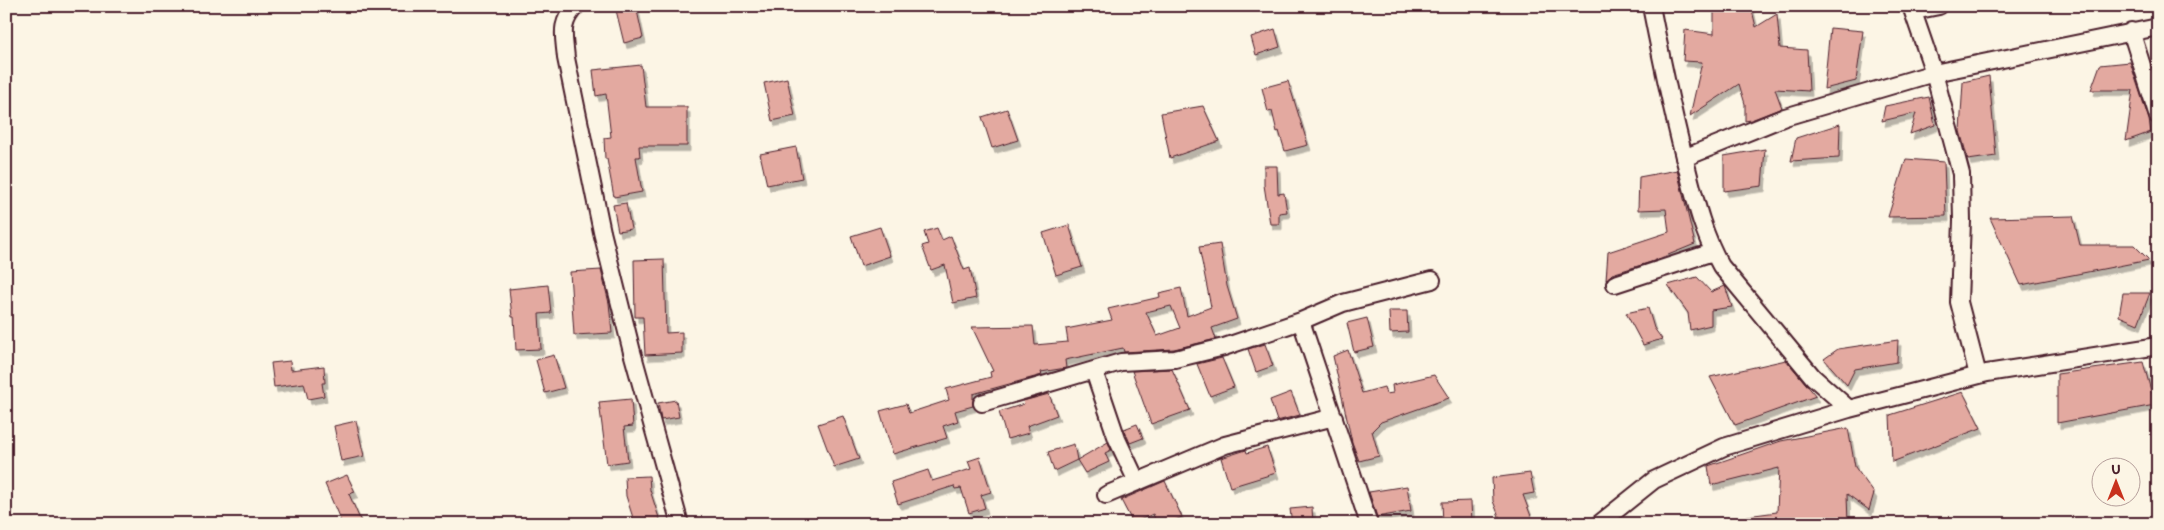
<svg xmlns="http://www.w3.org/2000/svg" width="2164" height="530" viewBox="0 0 2164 530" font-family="Itim,sans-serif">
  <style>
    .building { fill: #e3a9a0; stroke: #4a1f2b; fill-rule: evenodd; filter: url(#shadow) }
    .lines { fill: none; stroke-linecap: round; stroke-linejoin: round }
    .street-casing { stroke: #4a1f2b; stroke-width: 20 }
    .street { stroke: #fcf5e5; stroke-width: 16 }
  </style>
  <defs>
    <filter id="shadow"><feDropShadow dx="3" dy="5.5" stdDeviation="0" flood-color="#0004"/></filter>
  </defs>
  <rect width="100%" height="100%" fill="#fcf5e5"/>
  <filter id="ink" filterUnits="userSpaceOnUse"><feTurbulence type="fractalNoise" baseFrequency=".02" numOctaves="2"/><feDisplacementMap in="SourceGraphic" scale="10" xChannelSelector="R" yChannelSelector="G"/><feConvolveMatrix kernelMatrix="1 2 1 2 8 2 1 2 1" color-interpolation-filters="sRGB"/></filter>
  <g filter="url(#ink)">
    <!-- building -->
    <path class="building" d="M615,6H636L643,38L624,43Z
      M1714,6H1751L1756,27L1777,14L1780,48L1807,50L1809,91L1775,89L1782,108L1751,120L1745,121V104L1739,84L1690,116L1702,62L1683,61L1685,30L1714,34Z
      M1830,28L1863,31L1856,81L1824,89Z
      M1275,29L1280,47L1256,55L1251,37Z
      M2130,62L2149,120L2151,132L2126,141L2133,90H2091L2100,65Z
      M641,65L646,107H687V146H639L640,157H636L642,192L614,197L607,159H605L604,138L611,137L606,94L596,96L593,70Z
      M1989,76L1996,156L1968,160L1960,131L1963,82Z
      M787,78L795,116L772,121L764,83Z
      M1288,81L1308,145L1285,151L1279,131L1277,132L1272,111L1268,112L1262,88Z
      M1929,97L1935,125L1910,134L1916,113L1882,121L1885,106Z
      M1203,106L1219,141L1170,158L1161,113Z
      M1007,109L1018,140L992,148L982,117Z
      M1840,124L1839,158L1791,161L1796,138Z
      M796,147L802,178L767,185L760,154Z
      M1765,149L1762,186L1724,191V156Z
      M1906,159L1944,162L1946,216L1888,217Z
      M1264,166H1277L1278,194L1284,193L1287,212L1279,213V224H1270L1264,185Z
      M1677,170L1695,244L1651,262L1612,274L1606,280L1608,252L1669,232L1666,209L1638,210L1639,177Z
      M626,203L631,229L618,231L613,205Z
      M2073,216L2080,245H2134L2149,260L2021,285L1990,218Z
      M1069,225L1082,267L1056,275L1043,233Z
      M880,227L890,256L861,266L851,236Z
      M937,228L942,240L951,236L964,270L970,268L976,298L953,303L945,265L931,270L922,246L928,244L924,232Z
      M1220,244L1227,286L1237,319L1212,328L1216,339L1174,349L1124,352L1123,348L1065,360L1066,368L1041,372L1042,375L973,394V406L955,411L958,421L943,426L947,438L893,454L880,411L906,404L909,413L949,400L946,389L991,377L990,372L993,371L972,327L1033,326L1035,345L1068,342L1066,329L1112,320L1108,309L1160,297L1159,293L1181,288L1187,316L1211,307L1199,247ZM1171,306L1180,328L1157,336L1146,312Z
      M664,259L666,333L682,332V353L645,355L643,317H635L634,260Z
      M601,270L609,303L612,333L574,335L570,272Z
      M1697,277L1711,292L1725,286L1732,307L1711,310V325L1690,330L1688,313L1668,285Z
      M548,285L551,313L539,314L541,349L516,350L514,317H512L509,289Z
      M2123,293H2150L2138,324L2119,316Z
      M1648,308L1654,328L1662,339L1643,345L1626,313Z
      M1389,311H1407L1408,332L1390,333Z
      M1367,318L1374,347L1354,352L1347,323Z
      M1898,340L1897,362L1855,369L1847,385L1824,359L1838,349Z
      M1265,344L1273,366L1256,372L1248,349Z
      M1348,350L1362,393L1384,387L1386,394L1393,393L1392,385L1434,375L1449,398L1381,422L1372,431L1379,456L1359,461L1352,442L1333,356Z
      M554,355L564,388L545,393L536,360Z
      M1222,358L1234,387L1210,396L1197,364Z
      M1786,360L1816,396L1735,425L1710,377Z
      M290,361L291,370L324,366L325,383H322L324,396L308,399L304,383L274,387L271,363Z
      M2143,362L2155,405L2057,423V374Z
      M1172,369L1190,410L1151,424L1132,371Z
      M1291,392L1300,415L1277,421L1270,400Z
      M1963,392L1981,428L1892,462L1890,415Z
      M1049,394L1057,415L1027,426L1029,433L1007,439L999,412L1024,404L1023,401Z
      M631,399L633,426L624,427L628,461L607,464L599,402Z
      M676,400L679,417L661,420L658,403Z
      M843,416L859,459L834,467L818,424Z
      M356,421L364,456L341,461L334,426Z
      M1137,424L1143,438L1130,443L1124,429Z
      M1848,428L1855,467L1874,493L1869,510L1847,494L1848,524H1748L1747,516L1777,512L1779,468L1711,485L1708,466L1781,441Z
      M1108,442L1111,450L1105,453L1109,462L1085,473L1077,460Z
      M1074,444L1077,460L1054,471L1048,452Z
      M1267,447L1276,473L1230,487L1221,458L1246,450L1247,453Z
      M980,457L991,492L981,495L985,508L969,513L961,488L955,489L954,486L898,504L891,482L928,470L932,481L971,469L968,461Z
      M1530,473L1534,493L1523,495L1534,524H1502L1493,501L1492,478Z
      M347,475L355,492L349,494L362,524H342L325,484Z
      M649,476L650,490L661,524H635L626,496L625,477Z
      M1165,481L1182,517L1167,524H1157L1153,514L1133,523L1121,500Z
      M1407,486L1411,511L1377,517L1369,492Z
      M1471,501L1472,524H1443L1442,502Z
      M1312,507L1313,524H1292L1290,509Z"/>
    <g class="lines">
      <!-- street casing -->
      <g class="street-casing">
        <path id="street" d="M576,6C559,24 564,35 566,58L602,232L632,352L680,524
          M1651,6C1662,62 1673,117 1688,172C1696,204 1704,236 1721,266L1813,377L1849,409
          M1911,6L1934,73L1961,174L1962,221L1959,302L1978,375
          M1914,11L1939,6
          M2131,31L2158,116
          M1684,158L1785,117L1934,73L2158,27
          M1615,284L1713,252
          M1301,321L1369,524
          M1094,371L1117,439L1137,482
          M982,403L1121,362L1175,359L1224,347L1301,321L1343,303L1432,280
          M1106,495L1225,445L1334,417
          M1599,524L1654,480L1724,447L1849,409L1987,373L2158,346"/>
      </g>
      <!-- street -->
      <use href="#street" class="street"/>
    </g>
  </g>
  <!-- margin -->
  <rect width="2164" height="530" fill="none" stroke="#fcf5e5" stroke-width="25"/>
  <rect x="12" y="12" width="2139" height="505" fill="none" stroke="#4a1f2b" stroke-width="2" filter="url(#ink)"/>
  <!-- north arrow -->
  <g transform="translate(2116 482)"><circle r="24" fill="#fcf5e5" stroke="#b59f9b"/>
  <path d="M0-4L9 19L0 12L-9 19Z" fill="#c8321e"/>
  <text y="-8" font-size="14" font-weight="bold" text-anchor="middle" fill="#4a1f2b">U</text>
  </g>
</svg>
